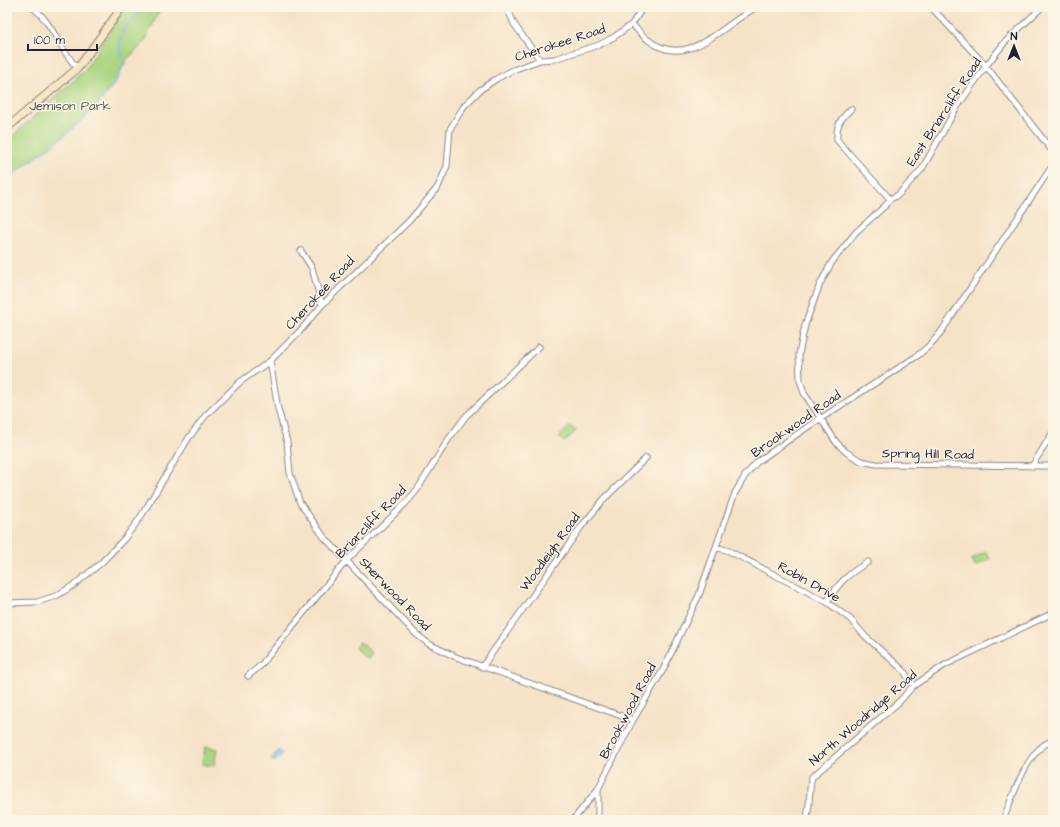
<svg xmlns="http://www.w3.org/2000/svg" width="1060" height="827" viewBox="0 0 1060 827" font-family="'Architects Daughter',sans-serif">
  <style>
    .green { fill: #abd581; stroke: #667c5e }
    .water { fill: #7eb8ef; stroke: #506d95 }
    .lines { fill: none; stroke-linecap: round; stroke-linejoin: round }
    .stream { stroke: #7eb8ef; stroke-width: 1.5 }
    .street-casing { stroke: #8c8282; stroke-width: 7 }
    .secondary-casing { stroke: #8c8282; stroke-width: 9 }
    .street { stroke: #fff; stroke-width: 5 }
    .secondary { stroke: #f9e7c3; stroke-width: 7 }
    .labels { text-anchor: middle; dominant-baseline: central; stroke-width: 3; stroke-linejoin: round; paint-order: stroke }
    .street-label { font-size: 13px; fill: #22223b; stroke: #fcf5e5 }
    .park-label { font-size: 13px; fill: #4b5850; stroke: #fcf5e5 }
  </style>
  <rect width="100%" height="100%" fill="#fcf5e5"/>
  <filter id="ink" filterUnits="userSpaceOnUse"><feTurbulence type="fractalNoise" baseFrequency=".025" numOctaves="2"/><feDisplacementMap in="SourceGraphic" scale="8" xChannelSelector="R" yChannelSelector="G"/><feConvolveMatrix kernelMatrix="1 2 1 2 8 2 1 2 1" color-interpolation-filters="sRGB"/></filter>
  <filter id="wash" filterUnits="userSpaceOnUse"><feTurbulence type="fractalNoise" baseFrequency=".012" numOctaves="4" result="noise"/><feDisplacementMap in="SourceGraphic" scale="16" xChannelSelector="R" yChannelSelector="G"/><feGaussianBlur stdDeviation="0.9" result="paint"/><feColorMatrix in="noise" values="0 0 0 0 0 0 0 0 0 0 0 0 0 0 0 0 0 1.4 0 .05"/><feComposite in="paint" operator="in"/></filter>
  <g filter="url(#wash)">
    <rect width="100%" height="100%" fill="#f5e3c8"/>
    <!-- green -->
    <path class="green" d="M126,7H161L144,43L127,59L114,84L92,111L60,139L7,179V141L84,71Z
      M570,426L576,431L564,442L559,437Z
      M986,552L990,559L975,566L972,559Z
      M360,642L372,653L367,659L355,648Z
      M205,747L217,749L214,766L202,764Z"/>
    <!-- water -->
    <path class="water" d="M279,750L283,754L275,762L271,759Z"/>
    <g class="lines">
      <!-- stream -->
      <path class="stream" d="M7,179L60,139L92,111L115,83L124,63L119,43L124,29L144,7"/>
    </g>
  </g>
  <g filter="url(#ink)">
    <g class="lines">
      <!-- street casing -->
      <g class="street-casing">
        <path id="street" d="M32,7C54,23 59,51 78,68
          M507,7L514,24L540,60
          M931,7L986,66L1053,152
          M1042,7L1005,42L986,66L957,107L922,169L898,195L890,199L886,205L856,232L832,262L820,284L805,325L799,354L800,380L804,393L836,442L846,452L861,461L876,464L1053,466
          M632,24C637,29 641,35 647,39C687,72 723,24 757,7
          M851,109C840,119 836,125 837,140L890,199
          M301,251L312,268L322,305
          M270,361L278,409L287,442L290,473L300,503L324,537L416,634L429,644L456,657L633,720
          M1032,466L1053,432
          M716,547L729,551L827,602L850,619L865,636L904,671L913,686
          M827,602C839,582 848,574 868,562
          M7,603L37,602L56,596L74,585L101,563L125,538L140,518L188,439L206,415L240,382L270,361L300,331L322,305L409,221L438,187L447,166L450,129L464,106L480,90L496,79L513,70L540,60L554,59L599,45L614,37L632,24L643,7
          M482,667L581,527L604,499L646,458
          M248,676L260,666L347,560L405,504L417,490L448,440L466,416L539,347
          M573,820L598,789L633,720L663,670L699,595L735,493L745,476L757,462L806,428L917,356L930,345L941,332L1053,165
          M598,820V789
          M806,820C811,806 808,791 812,777L900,701L913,686L945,665L1053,613
          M1003,820C1012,799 1028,746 1053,741"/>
      </g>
      <!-- secondary casing -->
      <g class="secondary-casing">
        <path id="secondary" d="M7,128L78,68L122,7"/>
      </g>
      <!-- street -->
      <use href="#street" class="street"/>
      <!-- secondary -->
      <use href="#secondary" class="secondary"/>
    </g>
  </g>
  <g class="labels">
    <!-- street labels -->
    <g class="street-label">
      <text transform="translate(560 43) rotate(-18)">Cherokee Road</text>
      <text transform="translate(944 112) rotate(-57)">East Briarcliff Road</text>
      <text transform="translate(320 293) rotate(-47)">Cherokee Road</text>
      <text transform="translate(796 424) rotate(-35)">Brookwood Road</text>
      <text transform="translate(928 454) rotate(1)">Spring Hill Road</text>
      <text transform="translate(371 522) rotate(-46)">Briarcliff Road</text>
      <text transform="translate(550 552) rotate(-54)">Woodleigh Road</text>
      <text transform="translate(809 582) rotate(29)">Robin Drive</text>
      <text transform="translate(395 594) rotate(46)">Sherwood Road</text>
      <text transform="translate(628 711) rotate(-62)">Brookwood Road</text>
      <text transform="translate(863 718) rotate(-41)">North Woodridge Road</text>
    </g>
    <!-- park labels -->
    <g class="park-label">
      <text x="70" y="106">Jemison Park</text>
    </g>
  </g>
  <!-- margin -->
  <rect width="1060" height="827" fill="none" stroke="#fcf5e5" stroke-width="24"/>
  <!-- north arrow -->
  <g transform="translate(1014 46)" stroke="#fcf5e5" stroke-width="3" paint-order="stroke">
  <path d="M0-3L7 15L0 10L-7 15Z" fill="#22223b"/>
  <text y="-6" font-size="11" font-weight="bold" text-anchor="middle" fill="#22223b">N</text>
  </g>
  <!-- scale -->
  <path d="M28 44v6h69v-6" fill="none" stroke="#22223b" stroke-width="2"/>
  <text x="34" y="44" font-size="12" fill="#22223b" stroke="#fcf5e5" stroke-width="3" paint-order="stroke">100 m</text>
</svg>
